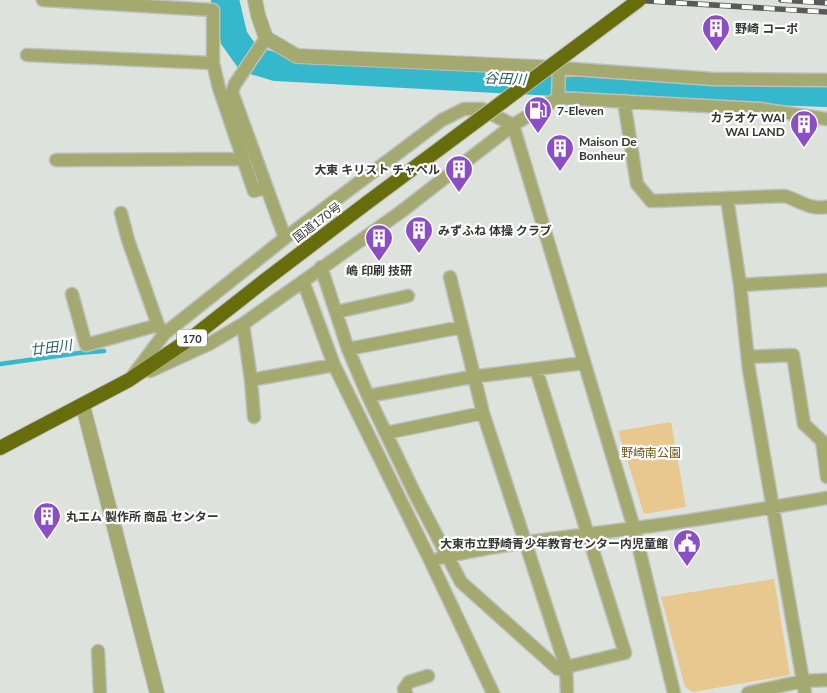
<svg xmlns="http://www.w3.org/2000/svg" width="827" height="693" viewBox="0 0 827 693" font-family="Lato,'Noto Sans JP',sans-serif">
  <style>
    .green { fill: #e9c88f }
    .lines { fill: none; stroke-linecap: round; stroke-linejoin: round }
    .stream { stroke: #35b8cb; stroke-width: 4.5 }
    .river { stroke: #35b8cb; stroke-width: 28 }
    .minor-casing { stroke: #bbc0bb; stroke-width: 15 }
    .tertiary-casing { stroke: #bbc0bb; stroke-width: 16 }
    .trunk-casing { stroke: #bbc0bb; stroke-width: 16 }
    .minor { stroke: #a4a970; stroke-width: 12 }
    .tertiary { stroke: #a4a970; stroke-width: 14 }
    .trunk { stroke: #686d0c; stroke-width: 14 }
    .rail-casing { stroke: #575a57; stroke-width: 5.5 }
    .rail { stroke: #fff; stroke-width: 4; stroke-dasharray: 11; stroke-linecap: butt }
    .trunk-bridge-casing { stroke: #bbc0bb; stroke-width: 16; stroke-linecap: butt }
    .trunk-bridge { stroke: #686d0c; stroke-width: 14 }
    .labels { text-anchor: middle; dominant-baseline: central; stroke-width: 4.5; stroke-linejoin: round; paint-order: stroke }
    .shield { fill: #fff; stroke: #717271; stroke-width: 1 }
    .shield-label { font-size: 11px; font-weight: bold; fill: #343634 }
    .poi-label { font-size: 12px; font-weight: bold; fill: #343634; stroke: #fff; text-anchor: start }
    .street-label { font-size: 12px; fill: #343634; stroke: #fff }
    .park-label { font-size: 12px; fill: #6d4f10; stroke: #fff }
    .water-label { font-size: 14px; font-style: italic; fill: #295d65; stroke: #fff }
  </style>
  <rect width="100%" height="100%" fill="#dde2dd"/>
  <!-- green -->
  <path class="green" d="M671,422L686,507L644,514L618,431Z
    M774,579L790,675L693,692L685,687L661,597Z"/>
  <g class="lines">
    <!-- stream -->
    <path class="stream" d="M0,364L79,353L104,351"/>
    <!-- river -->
    <path class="river" d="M225,0L234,38L249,59L276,67L647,87L827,93"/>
    <!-- minor casing -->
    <g class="minor-casing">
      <path id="minor" d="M43,0L213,10V63L219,88L254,191L265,187
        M266,38L235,84L232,92L285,238
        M27,55L213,63
        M558,98L559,68L713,79L827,80
        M624,101L637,184L651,201L785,196C800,201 810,210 827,207
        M56,160L243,159
        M727,198L740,285L749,370L805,693
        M121,213L128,240L158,325
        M321,267L348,349L368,396L415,494L461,582L558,669L625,653L536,369
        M450,277L483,413L566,667L567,693
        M303,281L334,365L430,560L493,693
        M740,285L827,280
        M72,294L86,345L158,325L164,334
        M336,312L408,296
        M243,324L251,380L334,365
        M348,349L462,327
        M748,357L793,355L804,424L822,441L827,477
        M150,371L209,344L243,324L402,211L513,125L558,98L760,109L827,119
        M134,374L164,334L285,238L442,120L464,109H482L513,125L634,528L674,693
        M251,380L254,417
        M368,396L471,377L584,363
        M386,433L483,413
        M440,558C504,543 570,537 635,528C699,520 763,509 827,498
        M98,651L100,693
        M406,693L404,689L409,682L428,676
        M748,693L803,681L827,680"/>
    </g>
    <!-- tertiary casing -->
    <g class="tertiary-casing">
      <path id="tertiary" d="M255,0L258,15L266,38L297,56L559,68
        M83,406L157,693"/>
    </g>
    <!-- trunk casing -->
    <g class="trunk-casing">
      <path id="trunk" d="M0,448L129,380L194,336L264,281L368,202"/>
    </g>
    <!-- minor -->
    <use href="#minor" class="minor"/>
    <!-- tertiary -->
    <use href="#tertiary" class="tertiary"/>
    <!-- trunk -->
    <use href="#trunk" class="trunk"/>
    <!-- rail casing -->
    <g class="rail-casing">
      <path id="rail" d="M632,0L827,12
        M781,0L827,3"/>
    </g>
    <!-- rail -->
    <use href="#rail" class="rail"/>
    <!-- trunk-bridge casing -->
    <g class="trunk-bridge-casing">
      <path id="trunk-bridge" d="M368,202L639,0"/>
    </g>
    <!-- trunk-bridge -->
    <use href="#trunk-bridge" class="trunk-bridge"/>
  </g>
  <!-- icons -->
  <defs>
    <g id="building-pin" transform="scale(1.4375)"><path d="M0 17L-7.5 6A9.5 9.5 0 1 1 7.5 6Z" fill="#8b4ec5" stroke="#fff"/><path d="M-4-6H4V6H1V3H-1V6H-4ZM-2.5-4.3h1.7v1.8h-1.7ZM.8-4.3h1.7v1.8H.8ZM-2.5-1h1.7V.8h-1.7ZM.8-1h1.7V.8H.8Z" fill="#fff"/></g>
    <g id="fuel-pin" transform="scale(1.4375)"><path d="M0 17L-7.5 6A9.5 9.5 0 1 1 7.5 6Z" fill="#8b4ec5" stroke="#fff"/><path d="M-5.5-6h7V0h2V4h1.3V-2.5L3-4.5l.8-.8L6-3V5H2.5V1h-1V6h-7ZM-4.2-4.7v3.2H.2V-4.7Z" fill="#fff"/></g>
    <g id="civic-pin" transform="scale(1.4375)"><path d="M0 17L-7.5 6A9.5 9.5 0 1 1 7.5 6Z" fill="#8b4ec5" stroke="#fff"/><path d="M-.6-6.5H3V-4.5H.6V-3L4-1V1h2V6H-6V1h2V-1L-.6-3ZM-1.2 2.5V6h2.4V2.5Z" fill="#fff"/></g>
  </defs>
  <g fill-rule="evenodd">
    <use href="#building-pin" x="716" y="28"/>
    <use href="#fuel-pin" x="538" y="110"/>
    <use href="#building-pin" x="804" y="124"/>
    <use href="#building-pin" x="560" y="148"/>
    <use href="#building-pin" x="459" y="169"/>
    <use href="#building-pin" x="419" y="230"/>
    <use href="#building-pin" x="379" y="238"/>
    <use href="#building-pin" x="47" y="516"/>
    <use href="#civic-pin" x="687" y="543"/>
  </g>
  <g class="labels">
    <!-- shield labels -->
    <rect class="shield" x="177" y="329.5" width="30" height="17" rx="4"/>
    <g class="shield-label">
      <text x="192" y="338">170</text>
    </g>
    <!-- poi labels -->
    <g class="poi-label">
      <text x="735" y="28">野崎 コーポ</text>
      <text x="557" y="110">7-Eleven</text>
      <text x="785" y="117" text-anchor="end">カラオケ WAI<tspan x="785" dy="14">WAI LAND</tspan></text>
      <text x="579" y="141">Maison De<tspan x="579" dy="14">Bonheur</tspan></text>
      <text x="440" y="169" text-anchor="end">大東 キリスト チャペル</text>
      <text x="438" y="230">みずふね 体操 クラブ</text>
      <text x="379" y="270" text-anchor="middle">嶋 印刷 技研</text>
      <text x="66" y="516">丸エム 製作所 商品 センター</text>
      <text x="668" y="543" text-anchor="end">大東市立野崎青少年教育センター内児童館</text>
    </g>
    <!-- street labels -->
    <g class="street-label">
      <text transform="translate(317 222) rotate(-37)">国道170号</text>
    </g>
    <!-- park labels -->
    <g class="park-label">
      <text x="651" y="452">野崎南公園</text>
    </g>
    <!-- water labels -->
    <g class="water-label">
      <text transform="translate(505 78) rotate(3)">谷田川</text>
      <text transform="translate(51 347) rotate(-7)">廿田川</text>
    </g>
  </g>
</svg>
